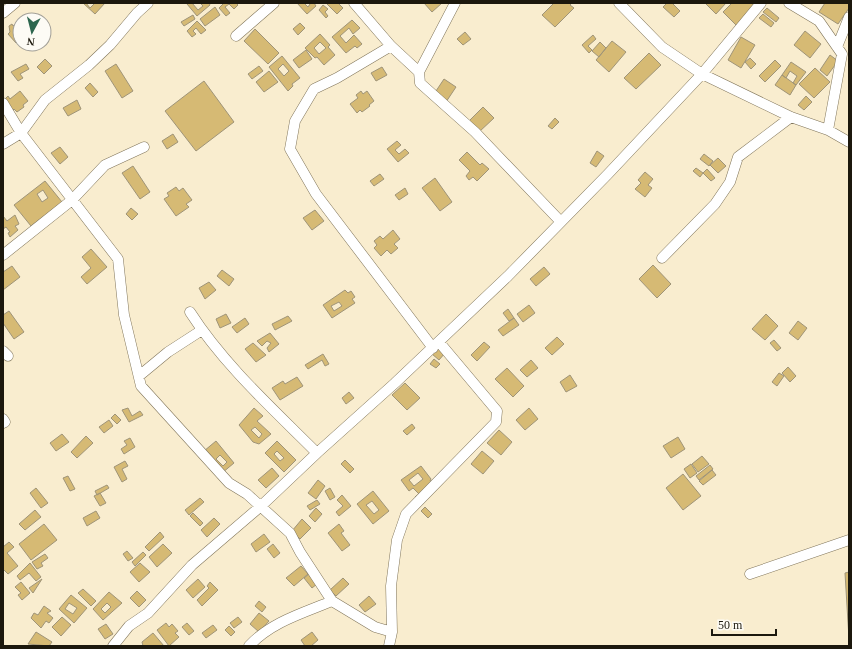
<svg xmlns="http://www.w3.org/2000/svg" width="852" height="649" viewBox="0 0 852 649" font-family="'Times New Roman',serif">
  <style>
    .building { fill: #d6ba74; stroke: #9f9478; fill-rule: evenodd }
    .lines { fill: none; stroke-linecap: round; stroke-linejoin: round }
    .minor-casing { stroke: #80755a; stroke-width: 11 }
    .minor { stroke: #fff; stroke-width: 10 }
  </style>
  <rect width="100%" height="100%" fill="#f9edcf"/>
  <!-- building -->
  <path class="building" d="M83,3H86L90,8L95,3H105L95,14Z
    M188,3H192L198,10L203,6L200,3H209L210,5L197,16L187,4Z
    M224,3H236L238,5L234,9L229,4L225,7L230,13L226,16L219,8Z
    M297,3H304L308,7L310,4L309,3H314L316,6L307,14Z
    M329,3H338L343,8L337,14L327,4Z
    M424,3H442L432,12Z
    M554,3H572L570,5L574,8L555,27L542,15Z
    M667,3H672L680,11L674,17L663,7Z
    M705,3H726L716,14Z
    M732,3H759L736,25L723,12Z
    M825,3H849V8L838,24L819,12Z
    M323,5L328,9L325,12L328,16L326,18L319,10Z
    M215,7L220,15L205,26L200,19Z
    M767,8L779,18L776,22L763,12Z
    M763,14L774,23L771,27L759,18Z
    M193,15L195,19L184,26L181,22Z
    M352,20L360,28L353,34L349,28L340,36L346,43L354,35L362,44L357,48L355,46L346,53L332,37Z
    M197,21L206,30L201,34L196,28L193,31L196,34L192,37L187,31Z
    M17,23L19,25L20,23V39L16,43L8,34L10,32L9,26L12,24L13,26Z
    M300,23L305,28L298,35L293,29Z
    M255,29L279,53L268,64L244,41Z
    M805,31L821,44L810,58L794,45Z
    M465,32L471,39L463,45L457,39Z
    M320,34L330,45L328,47L335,55L324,65L317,57L315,58L305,48ZM320,42L326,48L319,54L314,48Z
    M593,35L596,39L588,46L592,50L589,53L582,45Z
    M741,37L755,45L741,68L728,60Z
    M612,41L626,52L609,72L596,60Z
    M600,42L606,48L599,57L592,51Z
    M306,50L312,59L299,68L293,60Z
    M649,53L661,65L636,89L624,78Z
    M830,55L838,61L827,76L820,70Z
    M282,56L300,78L292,84L293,86L288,91L269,67ZM283,64L289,71L284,76L278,69Z
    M750,58L756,64L751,69L745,62Z
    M45,59L52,66L44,74L37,67Z
    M775,60L781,66L765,82L759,76Z
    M791,62L806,72L796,85L793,83L797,76L790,71L786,78L782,75Z
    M26,64L29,69L20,74L23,78L18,81L11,72Z
    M116,64L133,91L122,98L105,71Z
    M259,66L263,71L252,79L248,74Z
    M382,67L387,75L376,81L371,73Z
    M815,68L830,82L814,98L799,84Z
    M269,71L278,82L264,92L256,82Z
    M782,75L796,85L790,95L775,85Z
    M444,79L456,87L446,102L434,94Z
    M204,81L234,122L196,151L165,111Z
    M90,83L98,92L93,97L85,88Z
    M20,91L28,101L23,105L24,107L17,112L14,109L12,111L5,99L8,96L10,99Z
    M361,91L363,94L367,91L374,101L369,105L370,106L362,112L360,110L357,113L350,104L358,98L356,95Z
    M806,96L812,102L804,110L798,105Z
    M77,100L81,109L68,116L63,108Z
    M483,107L494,118L479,132L468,122Z
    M555,118L559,122L552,129L548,126Z
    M173,134L178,142L167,149L162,141Z
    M397,141L401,145L395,150L399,154L405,149L409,153L398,162L387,149Z
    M60,147L68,157L60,164L51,153Z
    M597,151L604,156L596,167L590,163Z
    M467,152L480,165L482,163L489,169L477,181L473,177L469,180L466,176L470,171L459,160Z
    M704,154L713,161L709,166L700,159Z
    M718,158L726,166L718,173L710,165Z
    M133,166L150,192L140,199L122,173Z
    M696,168L703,173L700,177L693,171Z
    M707,169L715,178L711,181L703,173Z
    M645,172L653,179L648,185L652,188L645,197L635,189L641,183L638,180Z
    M380,174L384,179L374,186L370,181Z
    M435,178L452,202L440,211L422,188Z
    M45,181L62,202L31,226L14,205ZM43,190L48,198L42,202L37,194Z
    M176,187L179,191L183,188L192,200L186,204L189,207L176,216L164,199L169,196L167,193Z
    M405,188L408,194L399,200L395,195Z
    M131,208L138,214L132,220L126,214Z
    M315,210L324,221L312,230L303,218Z
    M15,215L19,224L15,226L18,230L10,237L8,233L10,232L6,227L3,229V216L7,221Z
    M393,230L400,239L394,244L398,248L391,254L387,250L381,256L374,248L377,245L374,241L380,236L383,239Z
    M91,249L107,267L87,284L81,277L91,268L82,257Z
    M653,265L671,284L657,298L639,279Z
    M12,266L20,277L3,290V272Z
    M544,267L550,274L536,286L530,279Z
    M222,270L234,279L229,286L217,276Z
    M209,282L216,290L205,299L199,288Z
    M345,290L348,293L351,291L355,297L352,299L355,303L332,318L323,305ZM339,302L342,306L334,311L331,306Z
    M529,305L535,313L523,322L517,314Z
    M508,309L514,318L509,321L503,313Z
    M9,311L24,332L14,339L3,323V315Z
    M226,314L231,323L220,328L216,319Z
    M766,314L778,326L765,340L752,329Z
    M288,316L292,321L275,330L272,324Z
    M245,318L249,324L237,333L232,327Z
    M514,318L519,325L503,336L498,330Z
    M798,321L807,328L798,340L789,333Z
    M270,333L279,344L269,352L267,348L271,343L267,341L262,346L257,341Z
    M557,337L564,344L552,355L545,348Z
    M774,340L781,348L777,351L770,343Z
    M484,342L490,347L477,361L471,355Z
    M253,343L266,355L256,362L245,349Z
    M439,347L445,353L439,360L432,354Z
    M323,354L329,364L325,366L322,360L308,369L305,365Z
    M434,359L440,364L436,368L430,364Z
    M531,360L538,368L527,377L520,370Z
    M788,367L796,376L790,382L782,373Z
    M507,368L524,386L513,397L495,379Z
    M779,373L784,376L777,386L772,382Z
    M570,375L577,386L566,392L560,382Z
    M297,377L303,386L280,400L272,388L283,381L285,384Z
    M405,383L420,398L407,410L392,395Z
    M349,392L354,398L346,404L342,398Z
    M128,408L132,416L140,411L143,415L129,422L122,410Z
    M254,408L263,416L257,421L271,434L259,444L253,442L239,425ZM255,427L262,434L259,438L251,430Z
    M529,408L538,419L525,430L516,420Z
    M115,414L121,420L117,424L111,418Z
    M109,420L113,426L104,433L99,427Z
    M412,424L415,428L407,435L403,431Z
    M499,430L512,442L501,455L487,443Z
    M62,434L69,442L56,451L50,443Z
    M86,436L93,443L77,458L71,452Z
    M678,437L685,449L671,458L663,446Z
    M130,438L135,447L124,454L121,449L127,445L124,441Z
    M216,441L234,463L222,473L204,451ZM220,455L227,462L223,466L216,459Z
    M277,441L296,460L284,472L265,453ZM277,451L284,458L280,461L274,454Z
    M482,451L494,461L483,474L471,464Z
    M702,456L709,464L698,472L692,464Z
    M345,460L354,469L350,473L341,464Z
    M125,461L128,466L122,469L127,479L122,482L114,467Z
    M691,464L697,473L690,478L684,469Z
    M710,465L713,469L699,480L696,476Z
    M421,466L431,479L430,481L433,483L421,499L415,497L419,494L413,488L409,491L401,480ZM418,473L423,479L414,486L409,480Z
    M272,468L279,476L266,488L258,480Z
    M712,470L716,475L703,485L699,481Z
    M683,474L701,496L683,510L666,488Z
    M68,476L75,489L70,491L63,478Z
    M318,480L325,486L316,499L308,493Z
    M107,485L109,488L97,495L95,491Z
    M36,488L48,503L41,508L30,493Z
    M330,488L335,497L330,500L325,491Z
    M373,491L389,511L373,524L357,504ZM372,501L379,510L374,514L366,505Z
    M100,493L106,503L100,506L94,496Z
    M342,495L351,506L339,516L336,512L343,506L337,500Z
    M200,498L204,502L189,515L185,510Z
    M317,500L320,504L310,510L307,506Z
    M425,507L432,514L428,518L421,511Z
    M316,508L322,514L315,522L309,516Z
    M35,510L41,517L25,530L19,524Z
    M96,511L100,518L87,526L83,518Z
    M193,513L203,523L200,526L190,516Z
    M214,518L220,524L207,537L201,530Z
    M302,519L311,528L300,539L292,531Z
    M44,524L57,540L31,560L19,544Z
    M339,524L344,531L341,533L350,545L342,551L328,533Z
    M160,532L164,537L149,551L145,547Z
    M264,534L270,542L256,552L251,544Z
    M9,542L14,547L7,553L18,566L8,574L3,569V547Z
    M163,544L172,553L157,567L149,557Z
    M273,544L280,553L274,558L267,549Z
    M127,551L133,558L128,561L123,554Z
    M143,552L146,555L135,566L132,562Z
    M45,554L48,558L41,563L43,566L37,569L32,562Z
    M30,563L41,577L36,581L29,573L20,580L17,576Z
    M140,563L150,572L139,582L130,572Z
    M301,566L308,574L294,586L286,578Z
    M849,572V639L845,573Z
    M309,574L317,584L312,588L304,578Z
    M343,578L349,584L336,596L330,590Z
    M42,579L33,593L29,588Z
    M198,579L205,587L193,598L186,590Z
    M21,582L30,593L22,600L18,595L21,593L15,587Z
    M210,582L218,590L202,606L197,600L209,588L207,586Z
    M83,589L96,601L91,606L78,593Z
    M137,591L146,600L139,607L130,598Z
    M109,592L122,603L103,620L93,609ZM107,603L111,607L105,613L101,609Z
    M71,595L87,608L74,623L59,609ZM69,603L77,608L73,614L65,609Z
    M369,596L376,604L365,612L359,605Z
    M259,601L266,607L262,612L255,606Z
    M44,606L51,611L47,613L53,618L49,623L46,621L41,628L31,618L34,613L38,615Z
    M259,613L269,621L259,632L250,624Z
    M62,617L71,625L61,636L52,627Z
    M238,617L242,622L234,628L230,623Z
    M166,623L169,627L172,624L178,631L175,633L179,637L169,646L157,630Z
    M187,623L194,631L189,635L182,627Z
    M106,624L113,634L105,639L98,629Z
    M213,625L217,630L206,638L202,633Z
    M229,626L235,632L231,636L225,630Z
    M36,632L52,642L49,646L28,644Z
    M312,632L318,640L311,646H305L301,640Z
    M153,633L164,646H143L142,642Z"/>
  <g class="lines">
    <!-- minor casing -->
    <g class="minor-casing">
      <path id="minor" d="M354,3L391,46L419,72L420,83L475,132L561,222
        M619,3L662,47L702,74L791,117L828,130L849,142
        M789,3L819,21L842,54L828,130
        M3,13L15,3
        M236,36L274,3
        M391,46L337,78L314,89L295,121L290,149L316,194L433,348
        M837,47L849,17
        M419,72L455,3
        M3,103L21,133L118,259L124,315L141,386L229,483L247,494L290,533L300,552L332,601L375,627L392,632
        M3,144L21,133L45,100L89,65L110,45L137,13L148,3
        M3,255L72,200L105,165L144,147
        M662,258L715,204L730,182L738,157L791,117
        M190,312C224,365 273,409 317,453
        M3,351L8,356
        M139,376L168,352L202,330
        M3,419L5,422L3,423
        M750,574L849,540
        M113,646L129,626L148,613L192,565L261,506L317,453L395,383L508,276L608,174L702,74L761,3
        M249,646C271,622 303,613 332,601
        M389,646L392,632L391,586L397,540L406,514L496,422L497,411L439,342"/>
    </g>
    <!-- minor -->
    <use href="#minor" class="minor"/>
  </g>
  <!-- border -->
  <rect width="852" height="649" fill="none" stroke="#1c180d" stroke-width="8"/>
  <!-- north arrow -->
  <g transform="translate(32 32) rotate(187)"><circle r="19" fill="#fdfbf5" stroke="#a3a098"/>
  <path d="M0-3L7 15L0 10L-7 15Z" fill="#2d664e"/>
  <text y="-6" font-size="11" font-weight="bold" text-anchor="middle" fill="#1c180d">N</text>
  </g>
  <!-- scale -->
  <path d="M712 629v6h64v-6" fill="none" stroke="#1c180d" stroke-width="2"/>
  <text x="718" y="629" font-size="12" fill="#1c180d" stroke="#fdfbf5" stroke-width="3" paint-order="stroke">50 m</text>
</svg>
